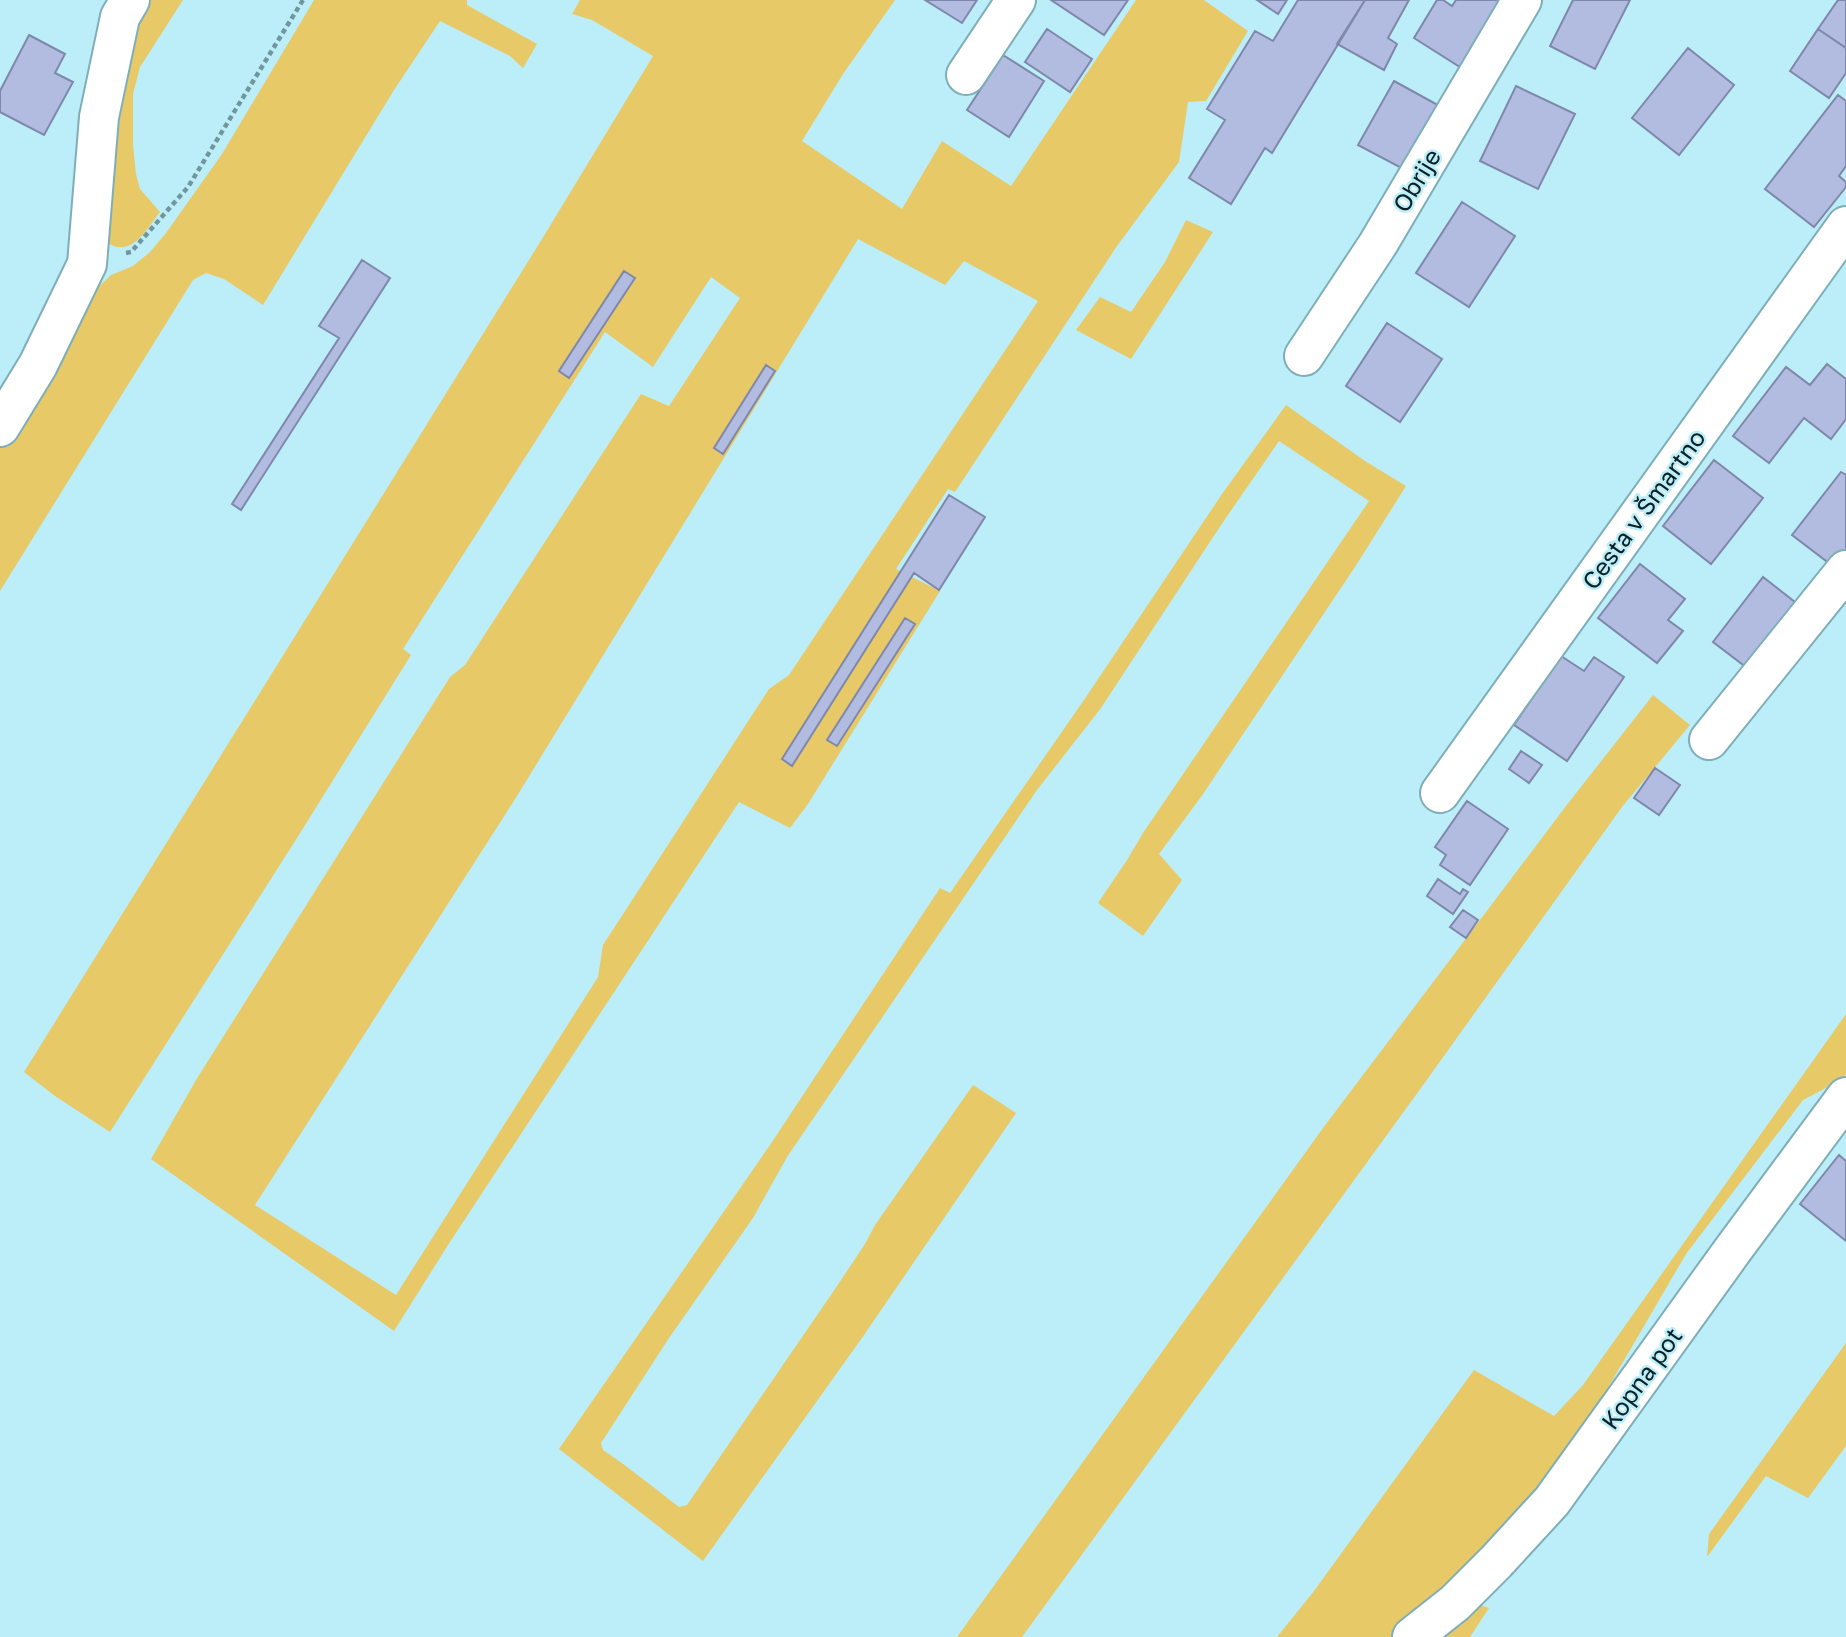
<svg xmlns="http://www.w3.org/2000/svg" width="1846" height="1637" viewBox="0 0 1846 1637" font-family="'Golos Text',sans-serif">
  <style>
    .green { fill: #e7c967; fill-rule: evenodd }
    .building { fill: #b1bce0; stroke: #7f88aa; stroke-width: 2 }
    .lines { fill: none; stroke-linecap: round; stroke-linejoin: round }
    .street-casing { stroke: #7eaeb8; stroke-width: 42 }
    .path { stroke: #71969e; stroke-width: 4.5; stroke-dasharray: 5 3.5; stroke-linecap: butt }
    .street { stroke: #fff; stroke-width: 38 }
    .labels { text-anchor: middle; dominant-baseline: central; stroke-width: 5; stroke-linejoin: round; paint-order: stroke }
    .street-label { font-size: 24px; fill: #0c2024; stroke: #bceef9 }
  </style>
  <rect width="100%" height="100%" fill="#bceef9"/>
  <!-- green -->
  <path class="green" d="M147,0H183L140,67L133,94V145L136,174L140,189L160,212C150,224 137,250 118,247C115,247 111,245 108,243L116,88L127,47Z
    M314,0H467V5L537,44L523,68L510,56L440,21L394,90L263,305L224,279L206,273L193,280L0,591V447L58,352L88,297L111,275L133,266L150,252L166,233L222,154Z
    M580,0H895L843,74L802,141L902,209L942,141L1011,186L1136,0H1204L1248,31L1206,101L1188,102L1179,162L1117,246L955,492L948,489L896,569L940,591L808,804L790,828L739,802L448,1245L394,1331L151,1159L196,1080L450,677L465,665L641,394L669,406L740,298L711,277L653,367L605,332L403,649L411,655L297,838L110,1132L55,1096L24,1072L542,239L653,56L592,20L572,14ZM858,239L945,285L964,261L1038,301L789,675L769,689L603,945L598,977L396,1295L255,1205L517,796Z
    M1186,220L1213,232L1131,359L1076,330L1100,297L1131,312L1165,262Z
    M1286,405L1365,461L1406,486L1355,567L1203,794L1159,854L1182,880L1143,936L1098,903L1127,860L1143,833L1369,501L1279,441L1221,525L1101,708L1037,790L787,1157L753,1218L669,1338L601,1443L603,1450C630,1468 654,1488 679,1507L687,1505L835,1289L865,1244L875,1225L973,1085L1016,1113L864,1335L703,1561L559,1449L770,1145L940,888L950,893L1084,700L1222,494Z
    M1653,695L1690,725L1622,807L1421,1088L1022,1637H957L1323,1128L1566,806Z
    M1846,1014V1074L1841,1080L1803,1100L1686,1254L1574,1446L1487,1549L1436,1598L1390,1637H1277L1314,1591L1474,1370L1554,1416L1583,1385Z
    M1846,1343V1446L1808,1498L1766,1476L1707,1557L1709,1534Z
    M1473,1603L1489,1608L1470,1637H1433Z"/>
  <!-- building -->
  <path class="building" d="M925,0H977L962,23Z
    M1051,0H1128L1104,35Z
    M1257,0H1287L1278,14Z
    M1298,0H1365L1272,153L1265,148L1231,204L1189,178L1225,120L1207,109L1255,31L1273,41Z
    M1365,0H1409L1388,38L1397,44L1384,70L1337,44Z
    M1437,0H1443L1452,6L1456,0H1514L1471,74L1414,38Z
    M1573,0H1630L1595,69L1550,46Z
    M1838,0H1846V48L1818,29Z
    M1047,29L1092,59L1070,92L1025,62Z
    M1818,29L1846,48V73L1829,98L1790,71Z
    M29,35L65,54L55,73L73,82L44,135L0,112V91Z
    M1688,48L1734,85L1679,155L1632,118Z
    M1003,55L1044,81L1009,137L967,110Z
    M1394,81L1445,109L1409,172L1358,145Z
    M1516,86L1575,114L1538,189L1480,161Z
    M1838,95L1846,101V166L1839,176L1846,182V187L1814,227L1765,189Z
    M1462,202L1515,236L1469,307L1416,273Z
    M362,260L390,278L241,510L232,504L339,338L319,326Z
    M624,271L635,278L569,378L559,371Z
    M1387,323L1442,359L1400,422L1346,386Z
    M1827,364L1846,379V419L1831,439L1804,418L1769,463L1733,436L1786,367L1810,385Z
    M766,365L775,371L723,454L714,448Z
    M1714,460L1763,498L1711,564L1663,526Z
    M1841,472L1846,475V560L1838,570L1792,535Z
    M949,495L985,517L939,590L914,573L792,766L782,759Z
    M1640,564L1685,599L1668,620L1683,631L1657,663L1598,618Z
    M1763,577L1809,613L1759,677L1713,642Z
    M905,618L915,624L837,746L827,740Z
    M1561,656L1584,671L1594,657L1624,677L1567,761L1514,725Z
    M1521,751L1542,765L1529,783L1509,769Z
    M1655,768L1680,785L1659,815L1634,798Z
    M1467,801L1508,829L1470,885L1440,865L1446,855L1435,847Z
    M1438,879L1460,894L1463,889L1468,892L1453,914L1427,896Z
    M1463,910L1478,920L1466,938L1450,927Z
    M1839,1155L1846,1161V1241L1800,1204Z"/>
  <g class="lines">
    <!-- street casing -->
    <g class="street-casing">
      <path id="street" d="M966,75L1016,0
        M1304,356L1378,244L1522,0
        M0,427L38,365L87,264L99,117L120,17L130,0
        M1709,740L1846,570
        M1440,793L1846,226
        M1412,1637L1455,1603L1496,1562L1552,1501L1732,1251L1846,1097"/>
    </g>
    <!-- path -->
    <path class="path" d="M126,253L131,252L188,187L303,0"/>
    <!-- street -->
    <use href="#street" class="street"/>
  </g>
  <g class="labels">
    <!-- street labels -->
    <g class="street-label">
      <text transform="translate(1416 180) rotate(-59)">Obrije</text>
      <text transform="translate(1643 509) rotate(-54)">Cesta v Šmartno</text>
      <text transform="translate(1641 1378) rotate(-54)">Kopna pot</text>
    </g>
  </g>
</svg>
